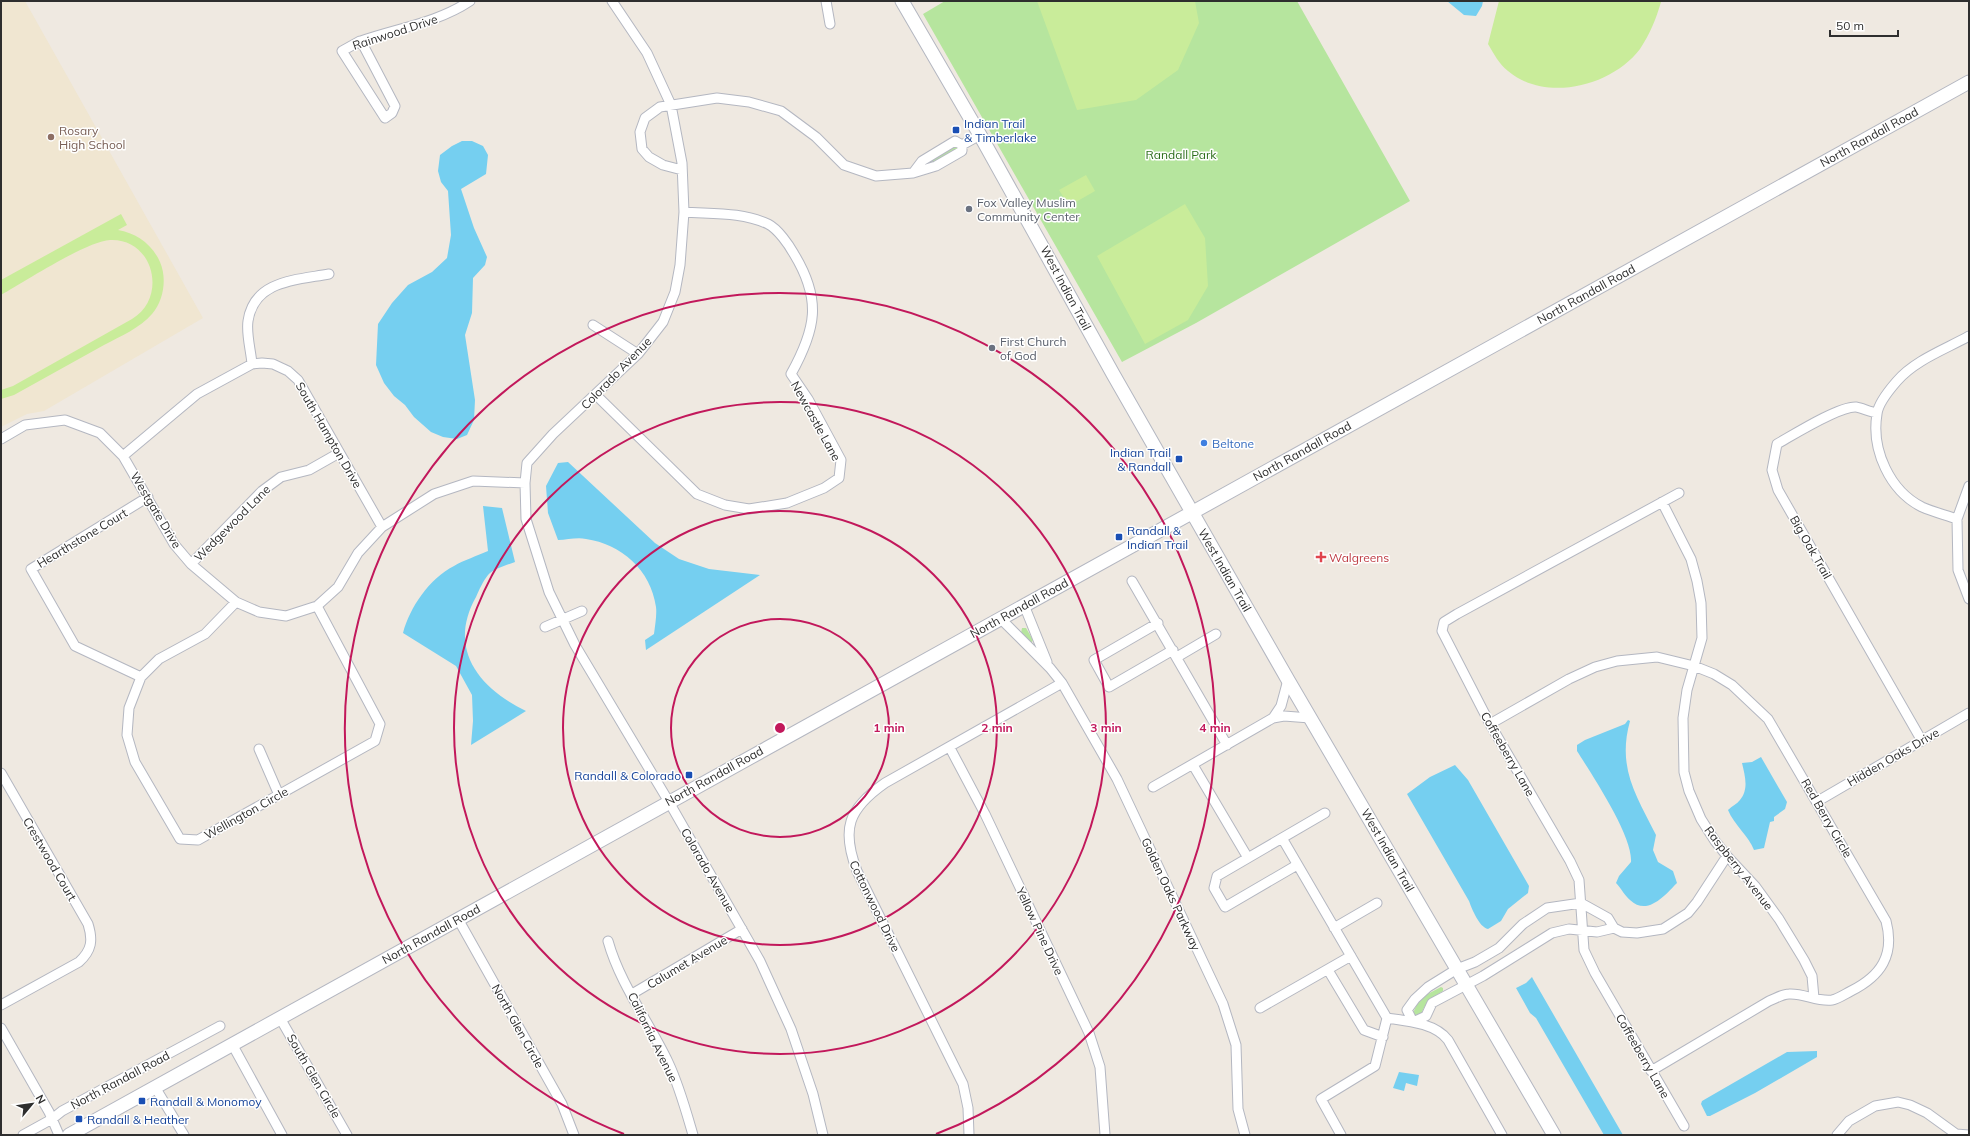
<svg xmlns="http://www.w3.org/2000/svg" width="1970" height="1136" viewBox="0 0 1970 1136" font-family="Mulish,sans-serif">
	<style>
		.education { fill: #f0e6d1 }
		.green { fill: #b6e59e }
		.pitch { fill: #c9ec9a }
		.water { fill: #75cff0 }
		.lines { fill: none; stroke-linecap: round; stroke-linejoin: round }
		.minor-casing { stroke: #b4b7c1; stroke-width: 11 }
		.secondary-casing { stroke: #b4b7c1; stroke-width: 15 }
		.minor { stroke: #fff; stroke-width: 9 }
		.secondary { stroke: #fff; stroke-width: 13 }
		.ring { fill: none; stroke: #c2185b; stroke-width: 2 }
		.transit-dot { fill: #1a4fb4; stroke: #fff; stroke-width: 1.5 }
		.education-dot { fill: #8d6e63; stroke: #fff; stroke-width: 1.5 }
		.worship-dot { fill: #6b7280; stroke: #fff; stroke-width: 1.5 }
		.shop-dot { fill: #3f7fe0; stroke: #fff; stroke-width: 1.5 }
		.health-dot { fill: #e0444e; stroke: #fff; stroke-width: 1.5 }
		.labels { text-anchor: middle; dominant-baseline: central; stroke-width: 3; stroke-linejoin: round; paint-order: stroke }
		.street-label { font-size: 12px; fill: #2e2e2e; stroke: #fff }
		.transit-label { font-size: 12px; fill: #164399; stroke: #fff; text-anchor: start }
		.education-label { font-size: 12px; fill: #785e54; stroke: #fff; text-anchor: start }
		.park-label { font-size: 12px; fill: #2c6e1b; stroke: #fff }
		.worship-label { font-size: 12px; fill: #5b616d; stroke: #fff; text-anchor: start }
		.shop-label { font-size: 12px; fill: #366cbe; stroke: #fff; text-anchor: start }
		.health-label { font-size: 12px; fill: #be3a42; stroke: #fff; text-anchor: start }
		.centre { fill: #c2185b; stroke: #fff; stroke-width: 2 }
		.ring-label { font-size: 12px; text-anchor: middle; font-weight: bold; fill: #c2185b; stroke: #fff; stroke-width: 3; stroke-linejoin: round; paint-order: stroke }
	</style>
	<rect width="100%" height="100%" fill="#efe9e1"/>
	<path class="education" d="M 1,1 L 25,1 L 203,318 L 44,411 L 27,414 L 1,427 Z"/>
	<path class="green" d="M 945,1 L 1297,1 L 1410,201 L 1196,323 L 1122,362 L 923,14 Z
		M 954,146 L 958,148 L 931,165 L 928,164 L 927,162 Z
		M 1022,628 L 1026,628 L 1033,640 L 1032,642 L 1030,642 L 1021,633 Z
		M 1441,987 L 1443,988 L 1443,991 C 1432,998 1425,1002 1421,1015 L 1415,1017 L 1413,1013 L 1418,1002 L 1422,997 Z"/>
	<path class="pitch" d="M 1037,1 L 1195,1 L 1199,23 L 1178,70 L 1136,100 L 1077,110 Z
		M 1499,1 L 1661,1 L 1661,2 C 1656,19 1650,34 1640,49 C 1612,86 1546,103 1508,71 C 1499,64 1494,54 1488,44 Z
		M 1086,175 L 1095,191 L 1069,206 L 1059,190 Z
		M 1185,204 L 1205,238 L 1208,286 L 1188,320 L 1145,344 L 1097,256 Z
		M 121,214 L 127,225 L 118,230 C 136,233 152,244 160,262 C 167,278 164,300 152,314 C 140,328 121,336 104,345 C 74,362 44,378 14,395 L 1,399 L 1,390 L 13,386 L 132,319 C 168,298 154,238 110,240 C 87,241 24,282 1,295 L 1,280 Z"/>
	<path class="water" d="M 1447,1 L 1483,1 L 1482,6 L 1476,16 L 1464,15 Z
		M 462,141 L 472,141 L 483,146 L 488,155 L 486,174 L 461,189 L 474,228 L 487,257 L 485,265 L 473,278 L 472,313 L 465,335 L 475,400 L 474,420 L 467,435 L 457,439 L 443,437 L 431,432 L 414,417 L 405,405 L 394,396 L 384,383 L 376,365 L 378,324 L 392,303 L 408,285 L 432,272 L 447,258 L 451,235 L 448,191 L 441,182 L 438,171 L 440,155 L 452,146 Z
		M 568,462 L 655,543 L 679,559 L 709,569 L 760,575 L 646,650 L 645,640 L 654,634 C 655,626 657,615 656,607 C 651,570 621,544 586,539 C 577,537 567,540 558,540 L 548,513 L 546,486 L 558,463 Z
		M 483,506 L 502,508 L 515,562 C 507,565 493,569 488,575 C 483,581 479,590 476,597 C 447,649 479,688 526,711 L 471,745 L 473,721 L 472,695 L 456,666 L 403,633 C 410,607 429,579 454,566 C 464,560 477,556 488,551 Z
		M 1628,720 L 1630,721 C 1617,768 1636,795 1656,835 L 1653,850 L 1658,862 L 1673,871 L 1677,883 C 1666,894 1648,917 1630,900 C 1625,896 1621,888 1616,883 L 1619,876 L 1631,862 C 1633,836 1592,775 1577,751 L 1577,745 L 1585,740 L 1625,724 Z
		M 1761,757 L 1787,802 L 1785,809 L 1774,817 L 1774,821 L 1770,822 L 1764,848 L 1754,850 C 1749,836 1734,825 1728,810 C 1732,806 1737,804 1740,800 C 1749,789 1745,776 1742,763 L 1752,762 Z
		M 1455,765 L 1468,780 L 1529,886 L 1528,893 L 1508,909 L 1501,921 L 1488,929 C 1479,927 1472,909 1469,901 L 1407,794 L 1430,777 Z
		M 1532,977 L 1533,979 L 1623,1135 L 1604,1135 L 1536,1018 L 1530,1013 L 1516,988 L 1526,983 Z
		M 1817,1051 L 1817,1057 L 1755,1093 L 1710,1116 L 1707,1116 L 1701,1104 L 1702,1101 L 1787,1052 Z
		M 1399,1072 L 1419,1075 L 1417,1086 L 1406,1083 L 1404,1091 L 1393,1088 Z"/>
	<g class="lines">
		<g class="minor-casing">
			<path id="minor" d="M 612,1 L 647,53 L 671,105 L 682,163 L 684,212 L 680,265 L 675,292 L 663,322 L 638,354 L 553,434 L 527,463 L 525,483 L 526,519 L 549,592 L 575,645 L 669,802 L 760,961 L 791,1029 L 813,1094 L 823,1135
				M 826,1 L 830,24
				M 361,41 L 395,106 L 392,113 L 385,118 L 342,51 L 360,41 L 361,41 C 398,28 437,23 470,1
				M 962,145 L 980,135
				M 682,170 L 663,165 L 649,157 L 642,149 L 640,132 L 645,118 L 660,107 L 717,98 L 749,102 L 781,111 L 816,137 L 844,165 L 876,176 L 913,173 L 936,166 L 962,151 L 962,145
				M 913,173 L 922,161 L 955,141 L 962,145
				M 593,325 L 638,354
				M 252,364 C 251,351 246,334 248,321 C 254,280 297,280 329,274
				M 596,395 L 697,494 L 725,505 L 749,509 L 787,503 L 824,488 L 839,478 L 841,460 L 808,399 L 791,374 C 816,329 822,300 794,254 C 789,245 778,229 768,224 C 742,212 713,214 684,212
				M 1877,413 C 1870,412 1862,408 1856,407 C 1839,406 1793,435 1777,444 L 1772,470 L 1778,490 L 1922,741
				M 1,439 L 25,425 L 65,420 L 100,433 L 123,456 L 174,544 L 191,564 L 236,602 L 259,612 L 286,616 L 317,606 L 338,587 L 358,553 L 382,527 L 434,494 L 473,481 L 525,483
				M 123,456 L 197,394 L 252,364 L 262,363 L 273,364 L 288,371 L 298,380 L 382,527
				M 1969,486 L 1957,519 L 1958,570 L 1969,599
				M 1679,493 L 1457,614 L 1444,622 L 1442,631 L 1490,724 L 1570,861 L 1579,880 L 1584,950 L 1595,973 L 1684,1126
				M 1662,502 L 1691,559 L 1697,581 L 1701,603 L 1702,638 L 1687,690 L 1683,718 L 1684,772 L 1689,791 L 1701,819 L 1715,841 L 1727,856 L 1755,886 L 1779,919 L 1804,960 L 1812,976 L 1814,998
				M 1957,519 C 1946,515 1933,512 1922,507 C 1890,491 1871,450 1877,414 C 1878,404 1890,389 1897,381 C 1915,360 1946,349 1969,336
				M 191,564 L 262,491 L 281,477 L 309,470 L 339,453
				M 1132,581 L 1227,745
				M 236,602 L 205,634 L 159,659 L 141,677 L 129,708 L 127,735 L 135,762 L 180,839 L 198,840 L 375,741 L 380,724 L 317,606
				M 1024,605 L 1047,662
				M 1000,618 L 1050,668 L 1062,683 L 1117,779 L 1223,1004 L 1236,1045 L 1238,1109 L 1245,1135
				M 1158,623 L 1094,660 L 1109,687 L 1173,650
				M 545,627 L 582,611
				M 1177,657 L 1216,634
				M 141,677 L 75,646 L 31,569 L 148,497
				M 1273,718 L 1281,706 L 1288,680
				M 1490,724 L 1569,679 L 1595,667 L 1617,661 L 1657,657 L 1694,666 L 1714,674 L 1732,685 L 1768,719 L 1886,921 C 1895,955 1881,976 1851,991 C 1845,994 1838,999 1832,1000 C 1817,1002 1804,993 1789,994 C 1782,994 1775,999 1769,1001 L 1651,1071
				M 950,748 L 985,814 L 1089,1033 L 1100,1067 L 1105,1135
				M 259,749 L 279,795
				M 1193,765 L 1248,858
				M 1,773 L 88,924 C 93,940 92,950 79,962 L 1,1005
				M 1153,787 L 1273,718 L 1284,716 L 1310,718
				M 1818,801 L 1969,713
				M 1282,838 L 1387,1018
				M 1297,865 L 1225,907 L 1214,888 L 1217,876 L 1325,813
				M 458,919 L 562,1104 L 574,1135
				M 1334,928 L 1377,903
				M 608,941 C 620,984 649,1022 668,1062 C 679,1085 686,1111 693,1135
				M 1328,970 L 1364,1030 L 1383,1037
				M 632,994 L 742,929
				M 1260,1008 L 1351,956
				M 280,1018 L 347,1135
				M 1413,1022 L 1426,1016 L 1432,1003 L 1483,976 L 1552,933 L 1569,929 L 1597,932 L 1614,928 L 1622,932 L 1637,933 L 1663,929 L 1688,913 L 1697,902 L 1727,856
				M 1413,1022 L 1407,1010 L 1415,999 L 1428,987 L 1457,969 L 1475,962 L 1499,948 L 1523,924 L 1547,908 L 1581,903 L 1608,918 L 1614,928
				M 1,1028 L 49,1112 L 59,1135
				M 232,1044 L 282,1135
				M 155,1087 L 184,1135
				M 23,1135 L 52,1119 L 62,1111 L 220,1026
				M 969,1135 L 968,1108 L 963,1084 L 857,871 C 841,829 848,809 885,783 L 1062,683
				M 1341,1135 L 1321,1099 L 1375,1066 L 1387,1018 C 1407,1021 1435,1023 1448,1040 L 1502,1135
				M 1837,1135 L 1849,1121 L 1875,1106 L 1898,1102 L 1910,1105 L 1927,1113 L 1956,1134 L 1969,1135"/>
		</g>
		<g class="secondary-casing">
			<path id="secondary" d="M 902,1 L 980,135 L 1113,374 L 1288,680 L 1554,1135
				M 69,1135 L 1969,82"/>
		</g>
		<use href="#minor" class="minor"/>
		<use href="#secondary" class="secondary"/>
	</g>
	<g class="ring">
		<circle cx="780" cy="728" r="109"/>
		<circle cx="780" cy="728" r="217"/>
		<circle cx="780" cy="728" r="326"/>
		<path d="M624 1134A435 435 0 1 1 936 1134"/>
	</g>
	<g class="transit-dot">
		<rect x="952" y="126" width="8" height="8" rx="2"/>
		<rect x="1175" y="455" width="8" height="8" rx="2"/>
		<rect x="1115" y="533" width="8" height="8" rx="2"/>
		<rect x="685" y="771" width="8" height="8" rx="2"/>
		<rect x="138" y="1097" width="8" height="8" rx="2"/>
		<rect x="75" y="1115" width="8" height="8" rx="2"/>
	</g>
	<circle class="education-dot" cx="51" cy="137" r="4"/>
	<g class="worship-dot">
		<circle cx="969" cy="209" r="4"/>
		<circle cx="992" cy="348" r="4"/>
	</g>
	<circle class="shop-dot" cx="1204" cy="443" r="4"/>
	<path class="health-dot" d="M1319 551h4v4h4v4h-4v4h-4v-4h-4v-4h4z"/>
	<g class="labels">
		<g class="street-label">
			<text transform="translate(395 32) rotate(-18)">Rainwood Drive</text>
			<text transform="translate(1869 137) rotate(-29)">North Randall Road</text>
			<text transform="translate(1066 288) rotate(62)">West Indian Trail</text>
			<text transform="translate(1586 294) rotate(-29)">North Randall Road</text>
			<text transform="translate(616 373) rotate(-46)">Colorado Avenue</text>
			<text transform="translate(816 421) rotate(61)">Newcastle Lane</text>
			<text transform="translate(329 435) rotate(60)">South Hampton Drive</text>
			<text transform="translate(1302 451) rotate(-29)">North Randall Road</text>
			<text transform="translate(156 510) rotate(59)">Westgate Drive</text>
			<text transform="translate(232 523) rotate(-45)">Wedgewood Lane</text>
			<text transform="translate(82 538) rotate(-31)">Hearthstone Court</text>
			<text transform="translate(1811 547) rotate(60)">Big Oak Trail</text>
			<text transform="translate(1225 570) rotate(60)">West Indian Trail</text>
			<text transform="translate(1019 608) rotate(-29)">North Randall Road</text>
			<text transform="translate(1508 754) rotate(60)">Coffeeberry Lane</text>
			<text transform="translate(1893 757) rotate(-30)">Hidden Oaks Drive</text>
			<text transform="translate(714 776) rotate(-29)">North Randall Road</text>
			<text transform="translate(246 813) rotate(-29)">Wellington Circle</text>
			<text transform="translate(1827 818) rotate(60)">Red Berry Circle</text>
			<text transform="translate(1388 850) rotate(60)">West Indian Trail</text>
			<text transform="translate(50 859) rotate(60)">Crestwood Court</text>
			<text transform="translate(1739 868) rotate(52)">Raspberry Avenue</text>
			<text transform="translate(708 870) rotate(60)">Colorado Avenue</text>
			<text transform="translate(1171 894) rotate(65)">Golden Oaks Parkway</text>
			<text transform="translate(875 906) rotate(64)">Cottonwood Drive</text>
			<text transform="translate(1040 931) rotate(65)">Yellow Pine Drive</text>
			<text transform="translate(431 934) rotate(-29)">North Randall Road</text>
			<text transform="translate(687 962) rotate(-31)">Calumet Avenue</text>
			<text transform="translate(518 1026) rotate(61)">North Glen Circle</text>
			<text transform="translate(653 1037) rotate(64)">California Avenue</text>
			<text transform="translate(1643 1056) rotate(60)">Coffeeberry Lane</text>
			<text transform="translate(314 1076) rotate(60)">South Glen Circle</text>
			<text transform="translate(120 1080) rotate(-28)">North Randall Road</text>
		</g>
		<g class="transit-label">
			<text x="964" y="123">Indian Trail<tspan x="964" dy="14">&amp; Timberlake</tspan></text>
			<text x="1171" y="452" text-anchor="end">Indian Trail<tspan x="1171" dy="14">&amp; Randall</tspan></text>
			<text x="1127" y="530">Randall &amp;<tspan x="1127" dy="14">Indian Trail</tspan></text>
			<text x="681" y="775" text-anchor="end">Randall &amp; Colorado</text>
			<text x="150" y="1101">Randall &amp; Monomoy</text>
			<text x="87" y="1119">Randall &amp; Heather</text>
		</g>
		<g class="education-label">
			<text x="59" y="130">Rosary<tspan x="59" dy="14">High School</tspan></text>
		</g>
		<g class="park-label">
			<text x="1181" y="154">Randall Park</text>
		</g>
		<g class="worship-label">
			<text x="977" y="202">Fox Valley Muslim<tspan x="977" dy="14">Community Center</tspan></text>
			<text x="1000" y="341">First Church<tspan x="1000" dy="14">of God</tspan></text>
		</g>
		<g class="shop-label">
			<text x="1212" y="443">Beltone</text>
		</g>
		<g class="health-label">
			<text x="1329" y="557">Walgreens</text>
		</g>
	</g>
	<circle cx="780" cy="728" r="6" class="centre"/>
	<g class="ring-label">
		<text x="889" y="732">1 min</text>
		<text x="997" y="732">2 min</text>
		<text x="1106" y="732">3 min</text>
		<text x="1215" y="732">4 min</text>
	</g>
	<rect width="1970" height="1136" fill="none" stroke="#2e2e2e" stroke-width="4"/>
	<g transform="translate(32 1104) rotate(61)" stroke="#ffffff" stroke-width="3" paint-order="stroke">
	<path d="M0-3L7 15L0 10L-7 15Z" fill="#2e2e2e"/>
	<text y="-6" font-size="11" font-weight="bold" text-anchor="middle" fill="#2e2e2e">N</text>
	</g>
	<path d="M1830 30v6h68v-6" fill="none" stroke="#2e2e2e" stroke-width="2"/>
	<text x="1836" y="30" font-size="12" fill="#2e2e2e" stroke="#ffffff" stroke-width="3" paint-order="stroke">50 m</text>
</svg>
